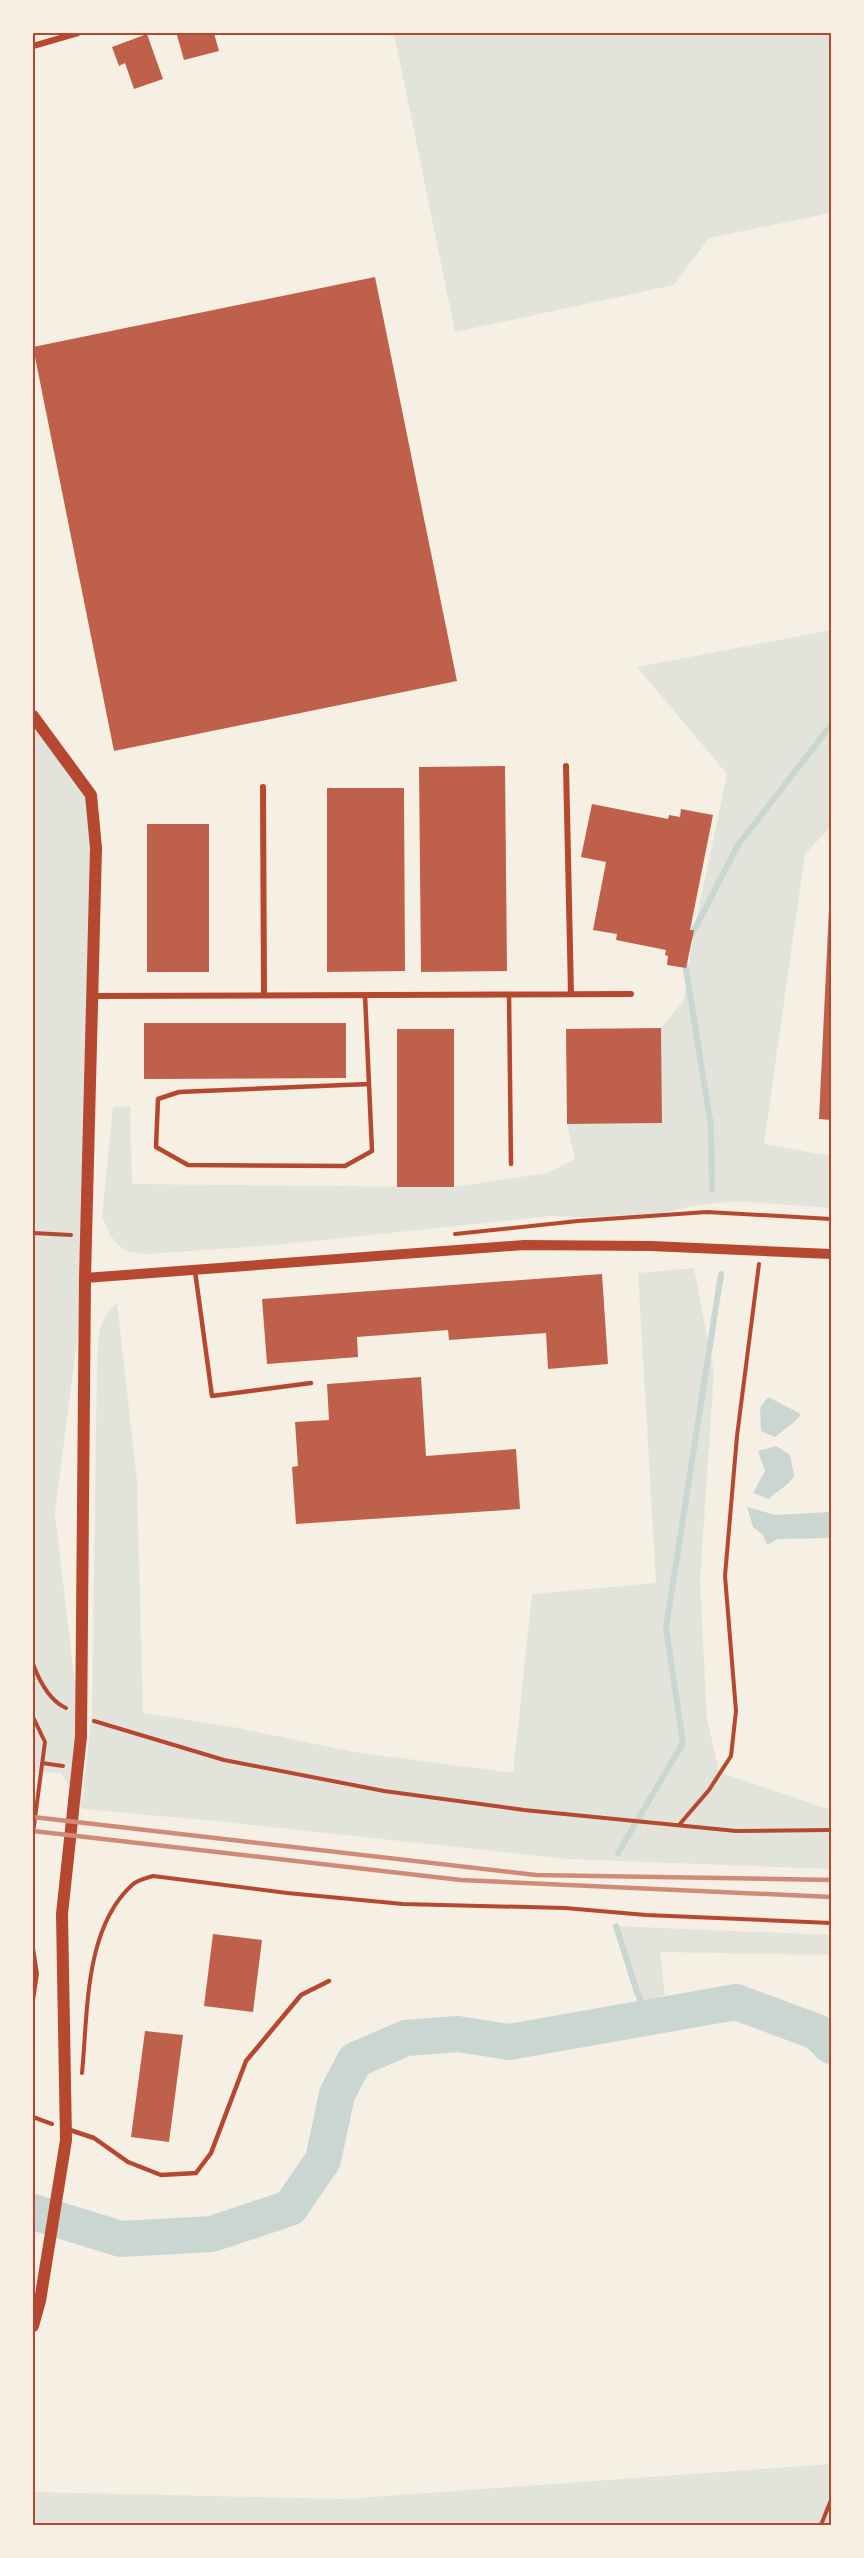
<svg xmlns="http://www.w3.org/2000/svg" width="864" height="2558" viewBox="0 0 864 2558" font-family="Cabin,sans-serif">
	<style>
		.green { fill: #e2e4dc }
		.water { fill: #c9d6d2 }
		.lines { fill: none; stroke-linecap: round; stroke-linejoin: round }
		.stream { stroke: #c9d6d2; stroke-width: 6 }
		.river { stroke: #c9d6d2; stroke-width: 36 }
		.building { fill: #bf614a }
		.path { stroke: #b5482f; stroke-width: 4 }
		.service { stroke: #b5482f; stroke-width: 4.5 }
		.minor { stroke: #b5482f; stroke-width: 6 }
		.tertiary { stroke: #b5482f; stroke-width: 10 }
		.secondary { stroke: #b5482f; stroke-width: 12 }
		.rail { stroke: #cf8b77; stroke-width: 4.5 }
		.neatline { fill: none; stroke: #b5482f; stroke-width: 2 }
	</style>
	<rect width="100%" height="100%" fill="#f6efe4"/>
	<path class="green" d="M 394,33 L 831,33 L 831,213 L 709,238 L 674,285 L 455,332 Z
		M 831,630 L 831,827 L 805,854 L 764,1144 L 831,1156 L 831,1208 L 735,1201 L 692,1206 L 639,1219 L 552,1216 L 265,1246 L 147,1254 L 128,1252 L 118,1245 L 110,1235 L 102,1216 L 113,1107 L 130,1106 L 132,1184 L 454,1187 L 547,1173 L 575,1159 L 567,1124 L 662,1123 L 661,1028 L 684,1000 L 693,936 L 727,774 L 637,667 Z
		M 33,716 L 91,795 L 85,1278 L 55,1513 L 81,1736 L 82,1802 L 92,1713 L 97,1364 C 99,1337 96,1322 117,1302 L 137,1482 L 143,1713 L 233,1727 L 354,1752 L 513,1773 L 532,1594 L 656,1583 L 638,1273 L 694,1268 L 714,1372 L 700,1581 L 707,1718 L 719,1772 L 831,1810 L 831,1869 L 567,1859 L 215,1821 L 82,1809 L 61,1773 L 33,1772 Z
		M 616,1926 L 831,1935 L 831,1955 L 660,1952 L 665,1995 L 643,2004 Z
		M 831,2464 L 831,2525 L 33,2525 L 33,2492 L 345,2499 Z"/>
	<path class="water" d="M 768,1397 L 801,1414 C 795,1424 784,1429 775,1437 L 761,1431 L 760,1408 Z
		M 776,1446 L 790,1455 L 794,1476 C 788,1486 777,1491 769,1499 L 753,1493 L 765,1471 L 758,1451 Z
		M 747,1507 L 776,1515 L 831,1512 L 831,1538 L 778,1539 L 767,1545 L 763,1535 L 753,1527 Z"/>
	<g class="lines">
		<path class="stream" d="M 691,936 L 738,845 L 831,725
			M 685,963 L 711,1126 L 712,1189
			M 618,1853 L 683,1743 L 666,1628 L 721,1274
			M 616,1926 L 637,1992 L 648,2017"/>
		<path class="river" d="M 33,2212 L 121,2239 L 212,2234 L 290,2208 L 323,2160 L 337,2094 L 355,2060 L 406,2038 L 458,2034 L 509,2042 L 736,2002 L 817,2032 L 831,2046"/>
	</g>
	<path class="building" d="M 183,33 L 214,33 L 219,51 L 184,60 L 177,35 Z
		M 147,34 L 163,79 L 134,89 L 125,63 L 119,66 L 112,47 Z
		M 375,277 L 457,681 L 114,751 L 33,347 Z
		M 505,766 L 507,971 L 421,972 L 419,767 Z
		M 327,788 L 404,788 L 405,971 L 327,972 Z
		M 592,804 L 668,819 L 669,815 L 680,817 L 681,809 L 713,815 L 690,930 L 694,930 L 686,968 L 667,965 L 668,956 L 665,955 L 666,950 L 616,940 L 617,934 L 593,930 L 606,862 L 581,857 Z
		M 147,824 L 209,824 L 209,972 L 147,972 Z
		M 829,909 L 831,909 L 831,1120 L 819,1119 Z
		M 144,1023 L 346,1023 L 346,1078 L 144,1079 Z
		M 661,1028 L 662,1123 L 567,1124 L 566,1029 Z
		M 397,1029 L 454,1029 L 454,1187 L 397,1187 Z
		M 602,1274 L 608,1364 L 548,1369 L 546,1333 L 449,1340 L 448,1330 L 357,1337 L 358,1357 L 267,1364 L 262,1299 Z
		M 421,1377 L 426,1456 L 516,1449 L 520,1509 L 296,1524 L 292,1467 L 298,1466 L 295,1422 L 329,1420 L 327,1384 Z
		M 213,1934 L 262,1940 L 253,2012 L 204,2006 Z
		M 145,2031 L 183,2035 L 169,2142 L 131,2137 Z"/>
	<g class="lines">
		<path class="path" d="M 33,1233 L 71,1235
			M 455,1234 L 578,1221 L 707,1212 L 831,1219
			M 33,1664 C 39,1680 50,1701 66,1708
			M 33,1717 L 45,1742 L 33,1833
			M 94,1721 L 224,1760 L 384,1791 L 524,1810 L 736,1831 L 831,1830
			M 42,1763 L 63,1766
			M 679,1825 L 709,1790 L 731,1756 L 736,1711 L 725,1576 L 737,1436 L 759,1264
			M 33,1948 L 37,1974 L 33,2000
			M 82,2073 C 88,2013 84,1929 132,1885 C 137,1880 147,1878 153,1876 L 287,1893 L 403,1904 L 565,1908 L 646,1915 L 831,1923
			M 33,2117 L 52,2124
			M 821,2525 L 831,2500"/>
		<path class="service" d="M 509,994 L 511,1164
			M 365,995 L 372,1151 L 345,1166 L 188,1165 L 156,1147 L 158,1099 L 179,1092 L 369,1084
			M 195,1271 L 212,1396 L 311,1383
			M 67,2129 L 94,2138 L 128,2162 L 161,2175 L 196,2173 L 211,2153 L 246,2061 L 301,1995 L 329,1981"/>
		<path class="minor" d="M 33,46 L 78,33
			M 566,766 L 571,994
			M 263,787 L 264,995
			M 94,996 L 631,994"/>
		<path class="tertiary" d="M 85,1278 L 524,1245 L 651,1246 L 831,1254"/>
		<path class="secondary" d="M 33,716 L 91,795 L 96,848 L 85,1278 L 81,1736 L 62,1914 L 66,2140 L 40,2301 L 33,2326"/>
		<path class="rail" d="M 33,1817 L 536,1875 L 831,1880
			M 33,1831 L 461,1880 L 831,1897"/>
	</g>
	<rect width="864" height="2558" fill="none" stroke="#f6efe4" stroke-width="69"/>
	<rect x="34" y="34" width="796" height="2490" class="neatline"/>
</svg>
